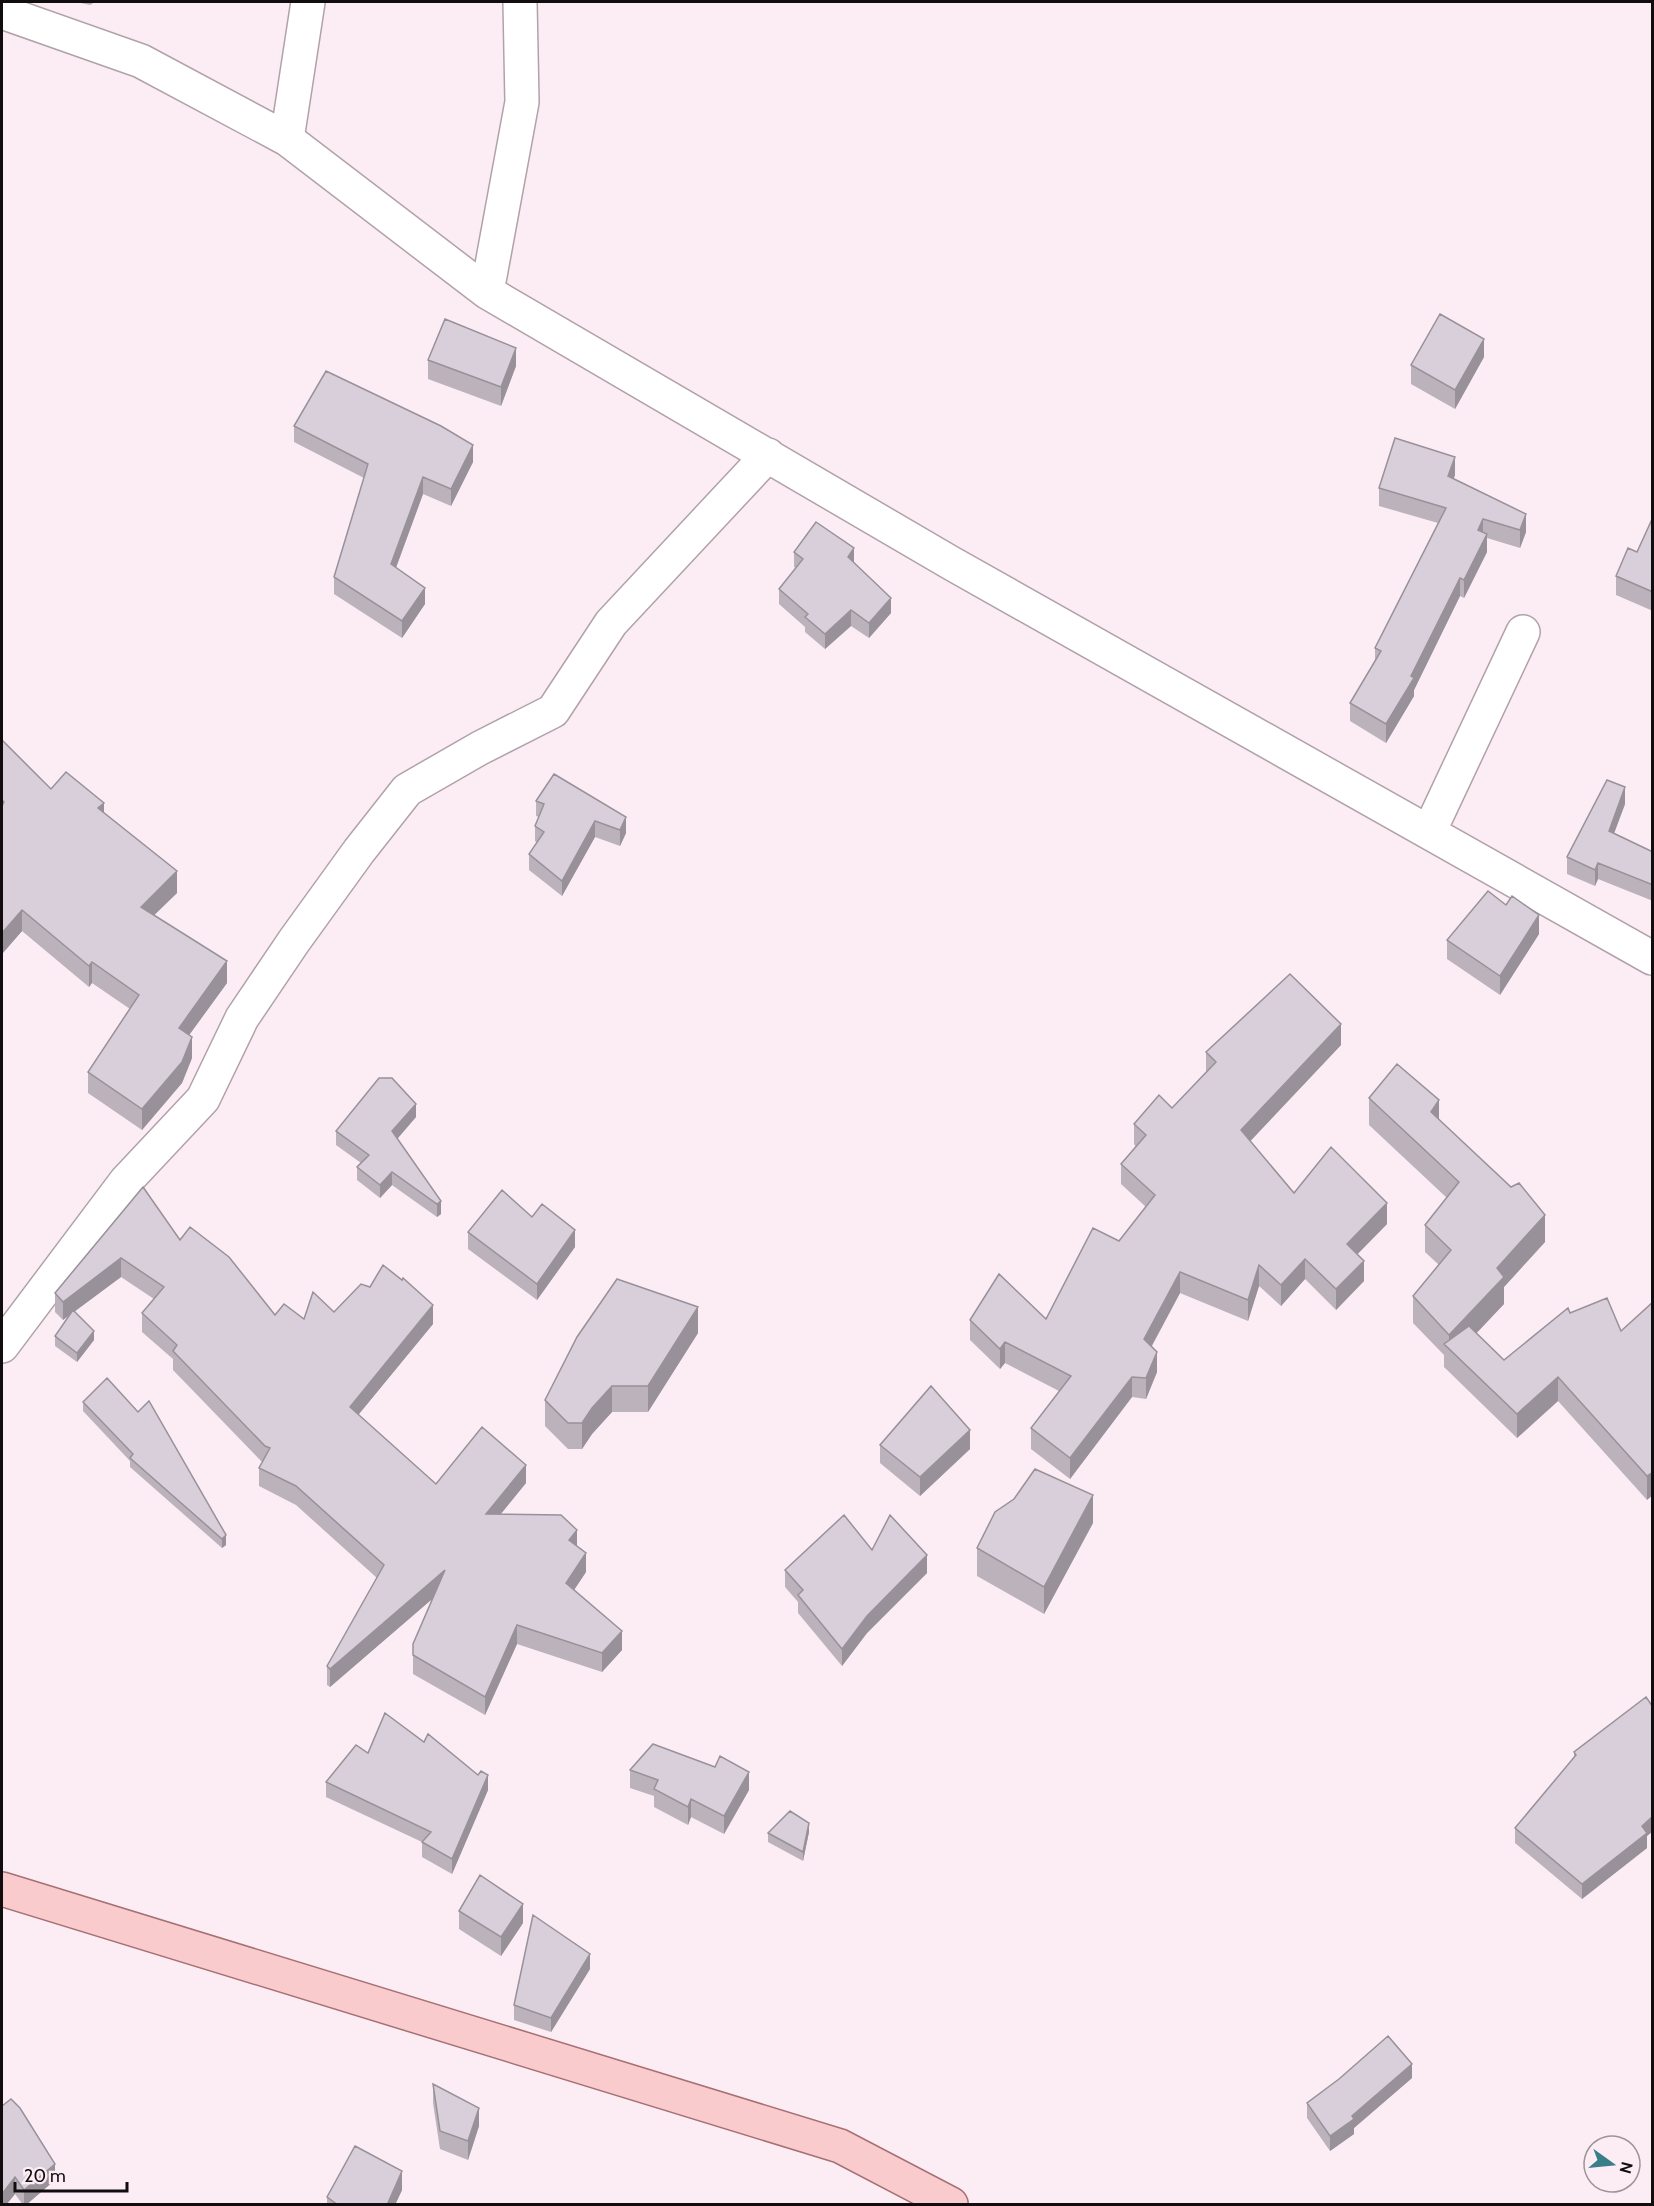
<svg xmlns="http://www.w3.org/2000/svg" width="1654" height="2206" viewBox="0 0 1654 2206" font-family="Cabin,sans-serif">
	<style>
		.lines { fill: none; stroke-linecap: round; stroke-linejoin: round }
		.minor-casing { stroke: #b1a2a9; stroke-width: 36 }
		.major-casing { stroke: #a67175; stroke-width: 36 }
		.minor { stroke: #fff; stroke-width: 33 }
		.major { stroke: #facbcd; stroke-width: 33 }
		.wall { fill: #bbb2bc }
		.shaded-wall { fill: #989199 }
		.building { fill: #d9cfdb; stroke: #989199; stroke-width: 1.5 }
	</style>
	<rect width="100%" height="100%" fill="#fcedf4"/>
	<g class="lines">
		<g class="minor-casing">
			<path id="minor" d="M 2,12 L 141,61 L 287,139 L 487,292 L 951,563 L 1652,958
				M 287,139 L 308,2
				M 487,292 L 522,102 L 520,2
				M 1429,832 L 1523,632
				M 2,1346 L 126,1181 L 203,1099 L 242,1018 L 294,941 L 359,851 L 407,790 L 480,748 L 553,711 L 611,623 L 768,455"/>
		</g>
		<g class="major-casing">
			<path id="major" d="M 2,1889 L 840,2146 L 951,2204"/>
		</g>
		<use href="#minor" class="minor"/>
		<use href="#major" class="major"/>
	</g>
	<path class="wall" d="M 76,2 L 95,2 L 90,5 Z
		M 1484,357 L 1455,409 L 1411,384 L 1411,365 Z
		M 428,360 L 516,366 L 501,406 L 428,379 Z
		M 294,426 L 473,462 L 451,506 L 423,494 L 396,568 L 425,604 L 402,638 L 334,594 L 334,577 L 364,478 L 294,442 Z
		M 1455,475 L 1453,479 L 1526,532 L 1520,548 L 1487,538 L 1487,552 L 1464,598 L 1460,596 L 1414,690 L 1414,696 L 1386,743 L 1350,721 L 1350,703 L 1375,662 L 1375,648 L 1438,523 L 1379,506 L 1379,488 Z
		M 1653,517 L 1653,611 L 1616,595 L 1616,576 L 1637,552 Z
		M 794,552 L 854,563 L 891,613 L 869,638 L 851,626 L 825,649 L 805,632 L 805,627 L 779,604 L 779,589 L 796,568 L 794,567 Z
		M 2,740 L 51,789 L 104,813 L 177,893 L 154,915 L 227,983 L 189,1035 L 192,1058 L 182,1083 L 142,1130 L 88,1093 L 88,1072 L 130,1009 L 92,983 L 89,987 L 22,931 L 2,954 Z
		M 554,774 L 626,833 L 620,846 L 595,837 L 562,896 L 529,870 L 529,854 L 537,843 L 535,841 L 535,826 L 539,817 L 536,816 L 536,801 Z
		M 1625,804 L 1614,833 L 1653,852 L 1653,901 L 1598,879 L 1595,886 L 1567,874 L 1567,857 Z
		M 1539,934 L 1500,995 L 1447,959 L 1447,940 Z
		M 1341,1045 L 1250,1141 L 1294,1193 L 1387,1224 L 1357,1254 L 1364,1281 L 1336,1310 L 1305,1279 L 1281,1306 L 1259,1286 L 1248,1321 L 1180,1293 L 1152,1346 L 1157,1372 L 1146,1399 L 1132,1397 L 1070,1479 L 1031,1449 L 1031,1428 L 1059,1391 L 1005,1363 L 1000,1369 L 970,1340 L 970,1320 L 1046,1319 L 1119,1241 L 1146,1207 L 1121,1184 L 1121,1164 L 1136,1147 L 1134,1144 L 1134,1124 L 1172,1108 L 1206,1072 L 1206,1052 Z
		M 1369,1098 L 1439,1119 L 1545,1242 L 1504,1287 L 1504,1304 L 1476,1333 L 1504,1360 L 1570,1313 L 1621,1331 L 1653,1302 L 1647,1500 L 1558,1401 L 1517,1438 L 1444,1367 L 1444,1355 L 1413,1323 L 1413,1296 L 1439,1265 L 1425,1252 L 1425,1225 L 1447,1198 L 1369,1125 Z
		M 416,1117 L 397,1139 L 441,1201 L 441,1214 L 437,1217 L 392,1185 L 380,1198 L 357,1180 L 357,1167 L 361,1163 L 336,1145 L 336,1131 Z
		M 143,1187 L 180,1240 L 275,1315 L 304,1319 L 334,1312 L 433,1324 L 358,1415 L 436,1484 L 526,1483 L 501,1514 L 577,1546 L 586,1572 L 574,1590 L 622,1650 L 602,1672 L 517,1644 L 485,1715 L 413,1674 L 413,1644 L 432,1599 L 330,1687 L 327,1685 L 327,1666 L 377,1578 L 296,1505 L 259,1486 L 259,1468 L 262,1462 L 173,1370 L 173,1359 L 142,1332 L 142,1313 L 154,1299 L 121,1277 L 74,1312 L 94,1340 L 77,1362 L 55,1346 L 55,1336 L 69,1315 L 63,1320 L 55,1312 L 55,1293 Z
		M 532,1217 L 575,1247 L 537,1300 L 468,1249 L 468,1232 Z
		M 698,1333 L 648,1412 L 612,1412 L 592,1434 L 582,1449 L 568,1449 L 545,1426 L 545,1400 Z
		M 83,1402 L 138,1412 L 226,1545 L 222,1548 L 130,1467 L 130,1461 L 83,1411 Z
		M 880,1445 L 970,1449 L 920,1496 L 880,1463 Z
		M 1093,1523 L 1044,1614 L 977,1576 L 977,1548 Z
		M 872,1550 L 927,1573 L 867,1633 L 842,1666 L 798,1613 L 798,1602 L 785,1587 L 785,1570 Z
		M 1653,1707 L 1653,1831 L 1647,1836 L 1647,1848 L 1582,1899 L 1515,1843 L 1515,1828 L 1574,1758 L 1574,1752 Z
		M 368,1753 L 488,1790 L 452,1874 L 422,1857 L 422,1842 L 326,1797 L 326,1782 Z
		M 630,1770 L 749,1790 L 724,1834 L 691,1817 L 688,1825 L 654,1807 L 654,1796 L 630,1788 Z
		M 809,1832 L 803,1861 L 768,1842 L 768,1833 Z
		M 459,1911 L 523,1923 L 501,1956 L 459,1929 Z
		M 590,1969 L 551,2032 L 514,2020 L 514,2005 Z
		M 1412,2078 L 1354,2128 L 1354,2134 L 1330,2151 L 1307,2118 L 1307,2103 Z
		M 433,2084 L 479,2126 L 468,2160 L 440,2149 L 433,2103 Z
		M 2,2106 L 55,2180 L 26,2205 L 23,2205 L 15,2194 L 6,2205 L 2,2205 Z
		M 402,2190 L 395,2205 L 327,2205 L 327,2197 Z"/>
	<path class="shaded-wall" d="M 1484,339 L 1484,357 L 1455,409 L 1455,390 Z
		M 516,348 L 516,366 L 501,406 L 501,387 Z
		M 473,445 L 473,462 L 451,506 L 451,489 Z
		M 1455,457 L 1455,475 L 1448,495 L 1448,476 Z
		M 423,477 L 423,494 L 391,581 L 391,564 Z
		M 1526,514 L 1526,532 L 1520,548 L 1520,530 Z
		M 1483,519 L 1483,537 L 1478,530 Z
		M 1487,534 L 1487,552 L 1464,598 L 1464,580 Z
		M 854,548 L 854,563 L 848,557 Z
		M 1460,578 L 1460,596 L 1414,690 L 1414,696 L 1386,743 L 1386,724 L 1411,676 Z
		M 425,588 L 425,604 L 402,638 L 402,621 Z
		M 891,598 L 891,613 L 869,638 L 869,623 Z
		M 851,610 L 851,626 L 825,649 L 825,634 Z
		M 1625,787 L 1625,804 L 1609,847 L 1609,831 Z
		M 104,803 L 104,824 L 98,808 Z
		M 626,817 L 626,833 L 620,846 L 620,830 Z
		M 595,821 L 595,837 L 562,896 L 562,881 Z
		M 1598,863 L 1598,879 L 1595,886 L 1595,870 Z
		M 177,871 L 177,893 L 141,928 L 141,907 Z
		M 22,910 L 22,931 L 2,954 L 2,933 Z
		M 1539,915 L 1539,934 L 1500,995 L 1500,976 Z
		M 227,961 L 227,983 L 179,1049 L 179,1028 Z
		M 92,962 L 92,983 L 89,987 L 89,966 Z
		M 1341,1024 L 1341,1045 L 1241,1151 L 1241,1130 Z
		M 192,1037 L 192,1058 L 182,1083 L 142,1130 L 142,1109 Z
		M 1439,1100 L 1439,1127 L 1431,1112 Z
		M 416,1104 L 416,1117 L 392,1145 L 392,1131 Z
		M 392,1172 L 392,1185 L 380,1198 L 380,1185 Z
		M 441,1201 L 441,1214 L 437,1217 L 437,1204 Z
		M 1387,1203 L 1387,1224 L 1347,1265 L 1347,1244 Z
		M 1545,1215 L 1545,1242 L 1504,1287 L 1504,1304 L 1456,1355 L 1449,1349 L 1449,1335 L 1497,1268 Z
		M 575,1230 L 575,1247 L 537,1300 L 537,1284 Z
		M 121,1258 L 121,1277 L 63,1320 L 63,1302 Z
		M 1305,1259 L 1305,1279 L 1281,1306 L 1281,1285 Z
		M 1364,1261 L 1364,1281 L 1336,1310 L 1336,1289 Z
		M 1259,1265 L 1259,1286 L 1248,1321 L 1248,1300 Z
		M 1180,1272 L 1180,1293 L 1144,1360 L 1144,1339 Z
		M 433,1305 L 433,1324 L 350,1425 L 350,1407 Z
		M 698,1307 L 698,1333 L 648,1412 L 648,1386 Z
		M 94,1331 L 94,1340 L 77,1362 L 77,1353 Z
		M 1005,1342 L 1005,1363 L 1000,1369 L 1000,1349 Z
		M 1157,1352 L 1157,1372 L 1146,1399 L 1146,1378 Z
		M 1132,1377 L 1132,1397 L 1070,1479 L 1070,1458 Z
		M 1558,1377 L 1558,1401 L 1517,1438 L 1517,1414 Z
		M 612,1386 L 612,1412 L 592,1434 L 582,1449 L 582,1423 L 592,1408 Z
		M 970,1430 L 970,1449 L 920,1496 L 920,1477 Z
		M 526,1465 L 526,1483 L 486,1532 L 486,1514 Z
		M 1653,1472 L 1653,1495 L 1647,1500 L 1647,1476 Z
		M 1093,1495 L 1093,1523 L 1044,1614 L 1044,1587 Z
		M 577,1530 L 577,1549 L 569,1540 Z
		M 226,1535 L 226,1545 L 222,1548 L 222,1539 Z
		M 586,1553 L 586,1572 L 566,1602 L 566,1583 Z
		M 927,1555 L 927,1573 L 867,1633 L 842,1666 L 842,1649 L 867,1616 Z
		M 445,1570 L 445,1588 L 330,1687 L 330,1669 Z
		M 517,1625 L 517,1644 L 485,1715 L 485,1697 Z
		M 622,1631 L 622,1650 L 602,1672 L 602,1653 Z
		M 749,1772 L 749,1790 L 724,1834 L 724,1816 Z
		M 488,1775 L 488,1790 L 452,1874 L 452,1859 Z
		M 691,1799 L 691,1817 L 688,1825 L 688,1807 Z
		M 1653,1816 L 1653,1831 L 1647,1836 L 1647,1848 L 1582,1899 L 1582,1884 Z
		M 809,1823 L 809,1832 L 803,1861 L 803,1852 Z
		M 523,1904 L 523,1923 L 501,1956 L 501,1937 Z
		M 590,1954 L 590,1969 L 551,2032 L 551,2018 Z
		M 1412,2064 L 1412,2078 L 1354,2128 L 1354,2134 L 1330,2151 L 1330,2136 L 1352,2116 Z
		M 479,2108 L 479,2126 L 468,2160 L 468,2141 Z
		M 55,2164 L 55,2180 L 26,2205 L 24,2205 L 24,2190 Z
		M 402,2171 L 402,2190 L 395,2205 L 387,2205 Z
		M 15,2177 L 15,2194 L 6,2205 L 2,2205 L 2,2194 Z"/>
	<path class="building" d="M 1440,314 L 1484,339 L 1455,390 L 1411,365 Z
		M 445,319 L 516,348 L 501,387 L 428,360 Z
		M 326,371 L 441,426 L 473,445 L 451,489 L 423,477 L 391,564 L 425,588 L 402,621 L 334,577 L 368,464 L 294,426 Z
		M 1395,438 L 1455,457 L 1448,476 L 1526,514 L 1520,530 L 1483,519 L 1478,530 L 1487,534 L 1464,580 L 1460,578 L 1411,676 L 1414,678 L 1386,724 L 1350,703 L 1381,651 L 1375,648 L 1446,508 L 1379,488 Z
		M 1653,517 L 1653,592 L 1616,576 L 1628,548 L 1637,552 Z
		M 816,522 L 854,548 L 848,557 L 891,598 L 869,623 L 851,610 L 825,634 L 805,617 L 808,614 L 779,589 L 803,559 L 794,552 Z
		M 2,740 L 51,789 L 66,772 L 104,803 L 98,808 L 177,871 L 141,907 L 227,961 L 179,1028 L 192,1037 L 182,1062 L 142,1109 L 88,1072 L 139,995 L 92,962 L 89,966 L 22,910 L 2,933 L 2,806 L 4,802 L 2,800 Z
		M 554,774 L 626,817 L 620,830 L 595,821 L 562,881 L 529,854 L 544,832 L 535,826 L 544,804 L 536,801 Z
		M 1607,780 L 1625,787 L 1609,831 L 1653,852 L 1653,885 L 1598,863 L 1595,870 L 1567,857 Z
		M 1488,891 L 1506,905 L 1512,896 L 1539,915 L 1500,976 L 1447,940 Z
		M 1290,974 L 1341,1024 L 1241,1130 L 1294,1193 L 1331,1147 L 1387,1203 L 1347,1244 L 1364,1261 L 1336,1289 L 1305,1259 L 1281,1285 L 1259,1265 L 1248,1300 L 1180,1272 L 1144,1339 L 1157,1352 L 1146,1378 L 1132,1377 L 1070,1458 L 1031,1428 L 1071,1376 L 1005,1342 L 1000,1349 L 970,1320 L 999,1274 L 1046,1319 L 1093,1228 L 1119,1241 L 1155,1195 L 1121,1164 L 1146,1135 L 1134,1124 L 1159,1095 L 1172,1108 L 1216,1062 L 1206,1052 Z
		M 1397,1064 L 1439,1100 L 1431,1112 L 1511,1187 L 1519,1183 L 1545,1215 L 1497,1268 L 1504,1277 L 1449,1335 L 1413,1296 L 1451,1250 L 1425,1225 L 1459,1182 L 1369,1098 Z
		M 379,1078 L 392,1078 L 416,1104 L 392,1131 L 441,1201 L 437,1204 L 392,1172 L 380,1185 L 357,1167 L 369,1155 L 336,1131 Z
		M 143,1187 L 180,1240 L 190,1227 L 229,1257 L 275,1315 L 284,1304 L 304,1319 L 313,1292 L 334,1312 L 361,1284 L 370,1287 L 383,1265 L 402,1280 L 403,1278 L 433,1305 L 350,1407 L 436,1484 L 482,1427 L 526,1465 L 486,1514 L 561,1515 L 577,1530 L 569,1540 L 586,1553 L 566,1583 L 622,1631 L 602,1653 L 517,1625 L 485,1697 L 413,1655 L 413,1644 L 445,1570 L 330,1669 L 327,1666 L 384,1565 L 296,1486 L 259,1468 L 270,1448 L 265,1446 L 173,1351 L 177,1345 L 142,1313 L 164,1287 L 121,1258 L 63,1302 L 55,1293 Z
		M 502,1190 L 532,1217 L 542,1204 L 575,1230 L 537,1284 L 468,1232 Z
		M 617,1279 L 698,1307 L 648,1386 L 612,1386 L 592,1408 L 582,1423 L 568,1423 L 545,1400 L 577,1337 Z
		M 1607,1298 L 1621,1331 L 1653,1302 L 1653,1472 L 1647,1476 L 1558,1377 L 1517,1414 L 1444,1344 L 1469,1326 L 1504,1360 L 1568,1308 L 1570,1313 Z
		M 73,1310 L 94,1331 L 77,1353 L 55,1336 Z
		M 107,1378 L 138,1412 L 149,1401 L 226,1535 L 222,1539 L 130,1458 L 133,1454 L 83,1402 Z
		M 931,1386 L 970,1430 L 920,1477 L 880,1445 Z
		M 1035,1469 L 1093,1495 L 1044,1587 L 977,1548 L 995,1512 L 1014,1499 Z
		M 844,1515 L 872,1550 L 890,1515 L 927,1555 L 867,1616 L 842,1649 L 798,1595 L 803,1590 L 785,1570 Z
		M 1646,1697 L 1653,1707 L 1653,1816 L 1642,1826 L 1647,1833 L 1582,1884 L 1515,1828 L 1576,1755 L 1574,1752 Z
		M 385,1713 L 424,1742 L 428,1734 L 478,1775 L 481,1771 L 488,1775 L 452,1859 L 422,1842 L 431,1832 L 326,1782 L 356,1745 L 368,1753 Z
		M 653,1744 L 715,1767 L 720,1756 L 749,1772 L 724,1816 L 691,1799 L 688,1807 L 654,1789 L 658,1780 L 630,1770 Z
		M 790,1811 L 809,1823 L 803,1852 L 768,1833 Z
		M 480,1875 L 523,1904 L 501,1937 L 459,1911 Z
		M 533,1915 L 590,1954 L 551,2018 L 514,2005 Z
		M 1388,2036 L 1412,2064 L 1352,2116 L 1354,2119 L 1330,2136 L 1307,2103 L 1339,2079 Z
		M 433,2084 L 479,2108 L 468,2141 L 440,2131 Z
		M 11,2099 L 20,2108 L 55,2164 L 24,2190 L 15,2177 L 2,2194 L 2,2106 Z
		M 355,2146 L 402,2171 L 387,2205 L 338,2205 L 327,2197 Z"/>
	<rect width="1654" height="2206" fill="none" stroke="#110c0e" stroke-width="6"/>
	<g transform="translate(1612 2164) rotate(105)"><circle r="28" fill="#fcedf4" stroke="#9e9398" stroke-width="1.5"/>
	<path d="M0-4.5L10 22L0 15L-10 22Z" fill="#387f89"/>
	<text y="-9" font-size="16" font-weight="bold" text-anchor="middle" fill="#110c0e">N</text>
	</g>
	<path d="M15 2182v9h112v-9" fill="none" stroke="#110c0e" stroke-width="3"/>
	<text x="24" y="2182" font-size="18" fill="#110c0e" stroke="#fcedf4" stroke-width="4.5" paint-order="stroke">20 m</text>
</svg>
